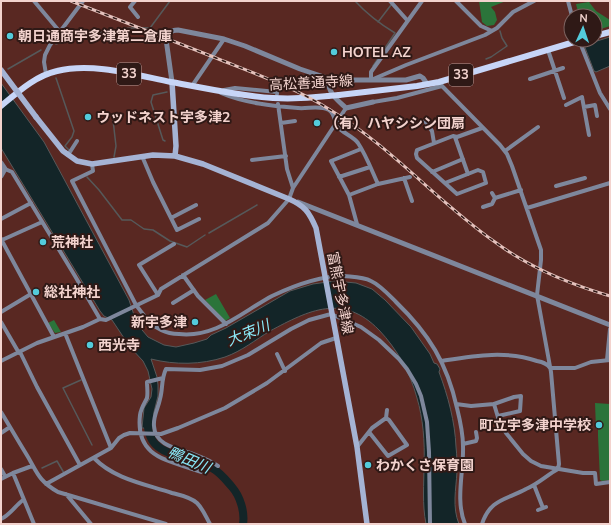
<svg xmlns="http://www.w3.org/2000/svg" width="611" height="525" viewBox="0 0 611 525" font-family="'Nunito Sans','Noto Sans JP',sans-serif">
	<style>
		.green { fill: #2b743a }
		.water { fill: #132528; stroke: #56595a }
		.lines { fill: none; stroke-linecap: round; stroke-linejoin: round }
		.stream { stroke: #56595a; stroke-width: 1.5 }
		.river { stroke: #132528; stroke-width: 8 }
		.minor { stroke: #7e879c; stroke-width: 4 }
		.tertiary { stroke: #7e879c; stroke-width: 5 }
		.secondary { stroke: #a5b3d4; stroke-width: 5.5 }
		.primary { stroke: #c7d5f7; stroke-width: 6 }
		.rail-casing { stroke: #e3c1bc; stroke-width: 3 }
		.rail { stroke: #2f1916; stroke-width: 1.5; stroke-dasharray: 4.5; stroke-linecap: butt }
		.secondary-bridge { stroke: #a5b3d4; stroke-width: 5.5 }
		.primary-bridge { stroke: #c7d5f7; stroke-width: 6 }
		.poi-dot { fill: #53cbdb; stroke: #2f1916; stroke-width: 1.5 }
		.labels { text-anchor: middle; dominant-baseline: central; stroke-width: 4; stroke-linejoin: round; paint-order: stroke }
		.shield { fill: #2f1916; stroke: #b89b97; stroke-width: 1 }
		.shield-label { font-size: 13px; font-weight: bold; fill: #f3d3ce }
		.poi-label { font-size: 14px; font-weight: bold; fill: #f3d3ce; stroke: #2f1916; text-anchor: start }
		.street-label { font-size: 14px; fill: #f3d3ce; stroke: #2f1916 }
		.water-label { font-size: 15px; font-style: italic; fill: #89e8f7; stroke: #2f1916 }
	</style>
	<rect width="100%" height="100%" fill="#592822"/>
	<path class="green" d="M 479,1 L 506,1 L 491,7 L 495,12 L 497,20 L 494,25 L 487,26 L 482,22 Z
		M 589,2 L 596,11 L 610,20 L 610,26 L 595,31 L 595,16 L 577,16 L 578,12 L 576,4 Z
		M 216,294 L 230,318 L 225,321 L 205,300 Z
		M 54,320 L 61,332 L 55,333 L 48,323 Z
		M 595,403 L 610,404 L 610,480 L 602,481 L 600,480 L 598,436 L 598,429 L 596,429 Z"/>
	<path class="water" d="M 610,37 L 610,66 L 596,72 L 594,71 L 584,45 Z
		M 1,83 L 44,142 L 57,166 L 129,300 L 137,324 L 148,337 L 164,345 L 176,347 L 194,343 L 207,339 L 211,335 L 226,328 L 290,291 L 313,284 L 335,281 L 356,283 L 372,289 L 385,300 L 411,327 L 430,354 L 434,363 L 437,364 L 440,369 L 439,372 C 448,396 455,422 456,447 C 457,455 457,464 457,472 C 456,489 452,507 459,524 L 426,524 C 422,504 424,484 424,464 C 425,442 423,418 417,398 C 410,372 397,349 379,330 C 343,293 309,310 270,331 C 255,340 242,351 225,357 C 201,365 175,365 151,359 L 157,377 L 158,385 L 158,396 L 154,412 L 153,428 L 142,428 L 144,408 L 151,397 L 152,389 L 148,371 L 143,361 L 130,347 L 112,320 L 104,316 L 100,311 L 1,148 Z"/>
	<g class="lines">
		<path class="stream" d="M 355,1 C 367,14 380,24 395,33 L 373,66
			M 378,22 L 391,5
			M 56,44 C 87,35 117,26 150,28 L 170,1
			M 486,59 L 491,57 L 507,46 L 502,38 L 500,31
			M 8,69 L 41,50
			M 56,78 L 74,131 L 72,137 L 65,146 L 69,150
			M 165,141 L 163,140 L 151,102 L 153,95 L 167,92
			M 114,157 L 116,146 L 113,120 L 117,115
			M 87,177 L 99,190 L 122,220 L 131,220 L 144,229 L 153,230 L 170,241 L 187,247 L 205,235
			M 209,233 L 257,205
			M 81,380 L 63,388 L 92,445
			M 42,468 L 57,461 L 64,473"/>
		<path class="river" d="M 148,417 C 144,460 187,453 212,468 C 221,473 226,480 232,487 C 240,496 245,512 243,524"/>
		<path class="minor" d="M 34,1 L 60,32
			M 135,1 L 130,7 L 138,17
			M 390,1 L 407,20
			M 422,1 L 371,72 L 371,80 L 406,65 L 485,35 L 497,28 L 513,12 L 534,1
			M 456,1 L 481,26 L 492,31
			M 568,1 L 572,16
			M 579,40 L 600,93 L 610,109
			M 548,50 L 564,98
			M 46,74 L 44,62 L 45,55 L 50,45 L 83,1
			M 530,79 L 563,68
			M 439,82 L 442,86 L 500,145 L 507,154 L 512,166 L 541,250 L 541,260 L 537,295 L 551,372 L 559,464 L 558,469 C 547,475 538,484 526,489 C 506,500 490,499 482,524
			M 192,86 L 224,39
			M 224,90 L 235,88 L 277,92 L 277,94
			M 221,93 C 244,103 273,106 298,108 C 308,109 320,105 329,110 C 335,114 334,120 337,126 C 342,133 353,136 358,143 C 366,155 372,171 378,184 L 349,195 L 331,161 L 361,149
			M 373,102 L 397,98 L 442,86
			M 278,104 L 287,169 L 293,188
			M 566,105 L 582,97 L 589,135
			M 584,107 L 595,105 L 597,116
			M 425,121 L 432,131 L 434,143
			M 281,123 L 295,121
			M 455,137 L 468,174
			M 505,151 L 538,127
			M 68,155 L 77,141
			M 142,156 L 153,182 L 177,230 L 199,219
			M 252,160 L 286,156
			M 92,164 L 93,171 L 72,181 L 136,305 C 143,314 150,325 161,330 C 167,333 173,334 179,334 C 216,338 242,312 272,296 C 295,285 319,276 344,276 C 352,277 363,277 371,281 C 380,285 389,295 396,302 C 429,334 447,363 457,408 C 460,420 463,433 463,446 C 464,471 455,500 465,524
			M 5,169 L 12,172 L 75,276 L 100,319
			M 432,172 L 463,159
			M 339,177 L 370,167
			M 404,178 L 412,201
			M 445,183 L 478,170 L 483,172 L 486,183 L 457,194 L 417,158 L 416,154 L 417,150 L 453,136 L 457,137 L 482,128
			M 378,184 L 410,177
			M 556,186 L 585,178
			M 492,193 L 495,198 L 521,190
			M 349,195 L 357,224
			M 483,207 L 492,204 L 495,198
			M 527,208 L 610,183
			M 171,218 L 196,205
			M 1,219 L 31,203
			M 1,239 L 54,337
			M 2,240 L 42,222
			M 183,275 L 198,296 L 226,324
			M 158,295 L 139,265 L 174,244
			M 173,303 L 194,290
			M 1,312 L 31,294
			M 1,322 L 19,353
			M 65,333 L 111,448
			M 20,352 L 37,387 L 80,465
			M 277,354 L 285,371
			M 607,360 L 610,329
			M 1,361 L 37,343 L 83,327 L 100,319 L 106,320 L 158,295 L 161,289 L 268,223 L 289,199 L 293,188 L 346,108
			M 441,361 C 473,356 506,350 537,361 C 542,362 547,363 550,368 L 575,368 L 591,362 L 610,360
			M 163,378 L 147,382 C 147,387 148,393 147,398 C 144,404 141,408 140,415 C 135,459 170,460 201,472
			M 456,404 L 471,406 L 494,404 L 500,424 L 506,433 L 523,454 L 531,461 L 541,466 L 583,473 L 595,473 L 596,484 L 610,482
			M 494,404 L 514,397 L 521,396 L 520,411 L 498,416
			M 1,412 C 9,425 17,439 25,452 C 37,471 37,480 58,492 L 166,524
			M 369,432 L 388,456 L 407,445 L 389,420 L 386,418
			M 1,433 L 10,427
			M 463,444 L 476,441 L 477,438 L 476,432
			M 357,447 L 372,428 L 386,418 L 387,410
			M 94,458 C 114,479 145,484 172,493 C 180,495 190,497 197,503 C 203,509 206,517 210,524
			M 32,466 L 13,473 L 34,524
			M 218,466 C 211,461 204,458 196,455 C 181,449 155,447 154,426 C 153,416 158,409 160,399 C 163,389 161,379 166,369 L 200,370 L 222,366 L 248,355 L 291,329 L 309,320 L 331,314 L 361,327 L 379,340 L 399,359 L 407,369 L 416,384 L 421,396 L 427,422 L 429,452 L 430,524
			M 1,469 L 5,476
			M 1,479 L 13,473
			M 46,484 L 111,448 L 119,438 L 124,435 L 130,433 L 161,434 L 178,428 L 225,408 L 267,383 L 321,343 L 336,338
			M 534,485 L 543,508
			M 66,494 L 91,524
			M 538,510 L 546,507
			M 1,519 C 10,515 15,506 23,500"/>
		<path class="tertiary" d="M 327,78 C 330,95 334,97 346,108 L 373,102
			M 172,82 L 166,39 C 167,32 172,30 178,30 L 224,39 L 245,46 L 300,69 L 327,78 L 351,80 L 406,80 L 420,76 L 423,78 L 427,84
			M 1,163 L 5,169 L 1,176
			M 298,202 L 610,325"/>
		<path class="secondary" d="M 172,82 L 176,146 L 175,156
			M 36,117 L 63,151 L 77,161 L 92,164 L 153,155 L 175,156 L 203,164 L 289,199 C 305,206 309,212 316,228 L 357,447 L 367,524"/>
		<path class="primary" d="M 595,36 L 610,32
			M 339,95 L 417,86 L 439,82 L 581,40
			M 1,106 C 18,92 35,76 57,71 C 92,62 136,75 171,82 C 205,88 239,96 273,98 C 292,99 310,98 328,96"/>
		<g class="rail-casing">
			<path id="rail" d="M 71,1 C 119,20 168,39 216,58 C 256,74 296,88 332,111 C 392,148 438,202 495,242 C 530,268 569,284 610,296"/>
		</g>
		<use href="#rail" class="rail"/>
		<path class="secondary-bridge" d="M 1,70 L 36,117"/>
		<path class="primary-bridge" d="M 328,96 L 339,95"/>
	</g>
	<g class="poi-dot">
		<circle cx="10" cy="36" r="4"/>
		<circle cx="334" cy="52" r="4"/>
		<circle cx="88" cy="117" r="4"/>
		<circle cx="317" cy="123" r="4"/>
		<circle cx="43" cy="242" r="4"/>
		<circle cx="36" cy="292" r="4"/>
		<circle cx="195" cy="322" r="4"/>
		<circle cx="90" cy="345" r="4"/>
		<circle cx="599" cy="425" r="4"/>
		<circle cx="368" cy="465" r="4"/>
	</g>
	<g class="labels">
		<g class="shield">
			<rect x="117" y="63" width="24" height="22" rx="3"/>
			<rect x="449" y="64" width="24" height="22" rx="3"/>
		</g>
		<g class="shield-label">
			<text x="129" y="74">33</text>
			<text x="461" y="75">33</text>
		</g>
		<g class="poi-label">
			<text x="18" y="36">朝日通商宇多津第二倉庫</text>
			<text x="342" y="52">HOTEL AZ</text>
			<text x="96" y="117">ウッドネスト宇多津2</text>
			<text x="325" y="123">（有）ハヤシシン団扇</text>
			<text x="51" y="242">荒神社</text>
			<text x="44" y="292">総社神社</text>
			<text x="187" y="322" text-anchor="end">新宇多津</text>
			<text x="98" y="345">西光寺</text>
			<text x="591" y="425" text-anchor="end">町立宇多津中学校</text>
			<text x="376" y="465">わかくさ保育園</text>
		</g>
		<g class="street-label">
			<text transform="translate(311 83) rotate(-3)">高松善通寺線</text>
			<text transform="translate(340 293) rotate(79)">富熊宇多津線</text>
		</g>
		<g class="water-label">
			<text transform="translate(248 333) rotate(-22)">大束川</text>
			<text transform="translate(189 460) rotate(23)">鴨田川</text>
		</g>
	</g>
	<rect width="611" height="525" fill="none" stroke="#f3d3ce" stroke-width="4"/>
	<g transform="translate(583 28) rotate(3)"><circle r="19" fill="#2f1916" stroke="#7d6360"/>
	<path d="M0-3L7 15L0 10L-7 15Z" fill="#53cbdb"/>
	<text y="-6" font-size="11" font-weight="bold" text-anchor="middle" fill="#f3d3ce">N</text>
	</g>
</svg>
